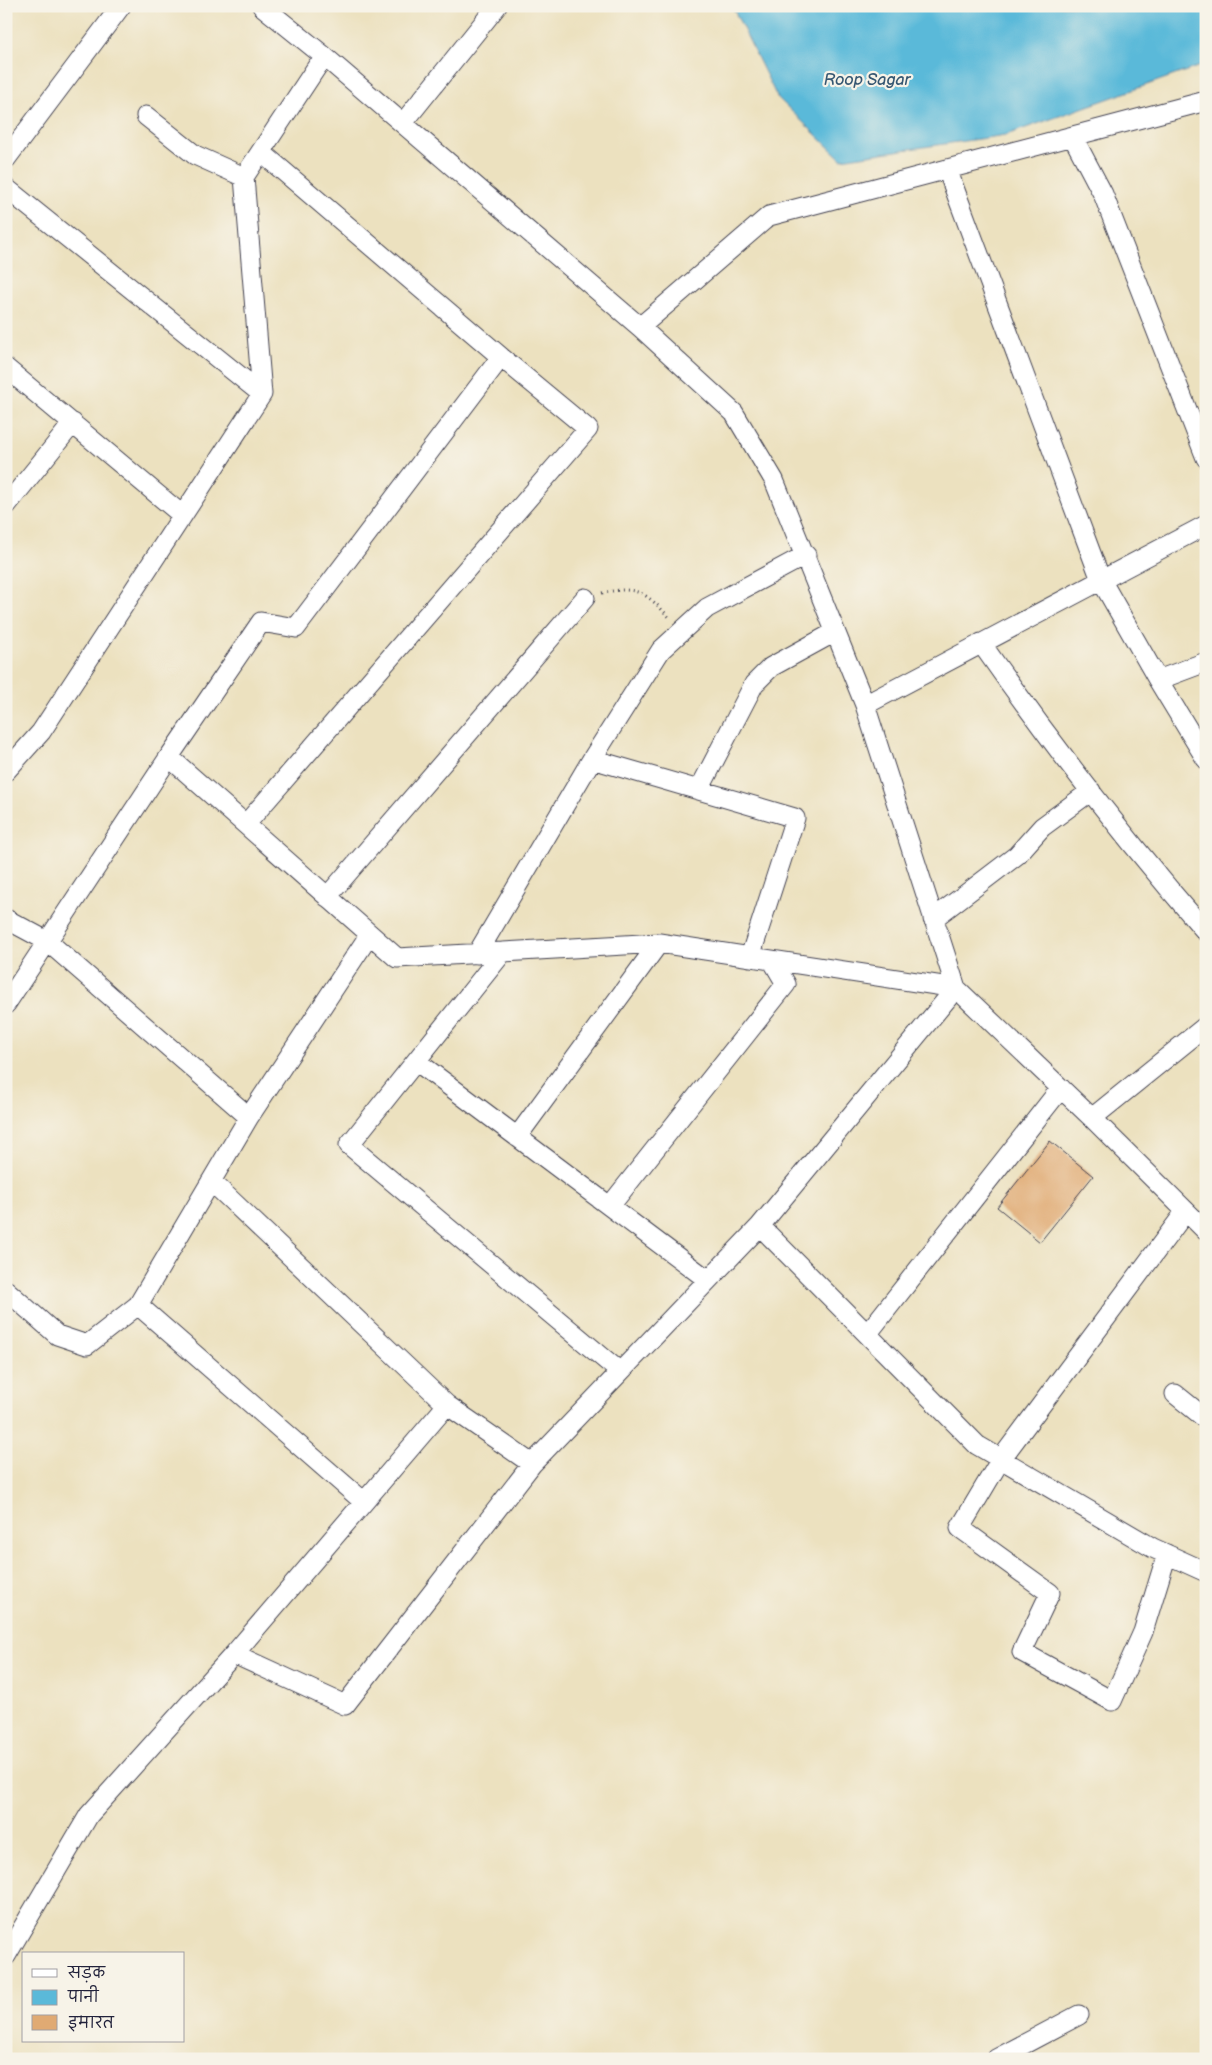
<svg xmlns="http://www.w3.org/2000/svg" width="1212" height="2065" viewBox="0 0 1212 2065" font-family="'Balsamiq Sans','Playpen Sans Deva',sans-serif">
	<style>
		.water { fill: #5ab9d9; stroke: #3e6e8a }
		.building { fill: #e0aa73 }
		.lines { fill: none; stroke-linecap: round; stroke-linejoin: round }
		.minor-casing { stroke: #403f4f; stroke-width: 21 }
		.path { stroke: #403f4f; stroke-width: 3; stroke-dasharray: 1 4; stroke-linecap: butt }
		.minor { stroke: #fff; stroke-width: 19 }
		.labels { text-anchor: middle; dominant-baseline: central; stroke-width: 4.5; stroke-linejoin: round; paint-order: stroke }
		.water-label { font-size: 16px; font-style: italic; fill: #365772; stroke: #f7f3e8 }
	</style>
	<rect width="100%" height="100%" fill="#f7f3e8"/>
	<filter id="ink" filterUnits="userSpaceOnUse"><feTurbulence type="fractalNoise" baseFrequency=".02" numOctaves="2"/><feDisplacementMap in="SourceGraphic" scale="10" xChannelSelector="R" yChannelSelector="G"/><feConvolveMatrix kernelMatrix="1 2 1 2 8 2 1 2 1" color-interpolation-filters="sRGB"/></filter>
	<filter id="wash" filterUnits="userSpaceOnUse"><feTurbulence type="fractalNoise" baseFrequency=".0096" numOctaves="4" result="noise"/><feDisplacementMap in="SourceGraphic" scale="20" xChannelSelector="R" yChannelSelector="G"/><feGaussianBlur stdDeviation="1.12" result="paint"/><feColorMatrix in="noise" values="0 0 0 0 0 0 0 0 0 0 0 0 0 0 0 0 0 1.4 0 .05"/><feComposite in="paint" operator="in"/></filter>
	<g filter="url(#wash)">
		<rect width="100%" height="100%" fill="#ece1bf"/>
		<path class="water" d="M 732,6 L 1206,6 L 1206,64 L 1006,135 L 841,159 L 777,97 Z"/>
		<g id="blocks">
			<path class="building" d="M 1050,1141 L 1093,1176 L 1040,1242 L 997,1207 Z"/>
		</g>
	</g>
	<g filter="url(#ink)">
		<use href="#blocks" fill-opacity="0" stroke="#403f4f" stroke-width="1"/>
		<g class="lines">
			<g class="minor-casing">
				<path id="minor" d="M 262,6 L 324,56 L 640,327 L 734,413 L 774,480 L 865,705 L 956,988 L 1092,1118 L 1206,1231
					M 146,116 L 195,155 L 244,177
					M 403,123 L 497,6
					M 1073,137 L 1103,194 L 1206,458
					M 261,152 L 501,357
					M 6,159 L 121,6
					M 947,169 L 1101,580 L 1158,680 L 1206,759
					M 6,188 L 262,394
					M 640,327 L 769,216 L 1206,101
					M 6,368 L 182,515
					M 6,506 L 73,423
					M 981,643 C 1051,743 1126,840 1206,932
					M 1158,680 L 1206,662
					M 865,705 L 1206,525
					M 169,757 L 261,622 L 296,628 L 501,357 L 588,429 L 246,824
					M 592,759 L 795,818 L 750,957
					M 6,771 L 41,732 L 262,394 L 244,177 L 324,56
					M 699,790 L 754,684 L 771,667 L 835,632
					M 327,897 L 585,598
					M 6,919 L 47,941 L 249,1117 L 370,934
					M 933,919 L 1017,855 L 1042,827 L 1091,791
					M 477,954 L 592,759 L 661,650 L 707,608 L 806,555
					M 956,988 L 760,1226 L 977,1445 L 1153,1548 L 1206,1572
					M 6,1004 L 169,757 L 397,958 L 503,952
					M 416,1061 L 708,1280
					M 249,1117 L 138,1305 L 364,1502
					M 1092,1118 L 1206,1026
					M 517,1137 L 659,943
					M 211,1181 L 447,1405
					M 610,1206 L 786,984 L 772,960
					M 6,1290 L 57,1335 L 87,1345 L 138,1305
					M 868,1333 L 1061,1088
					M 620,1372 L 349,1145 L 503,952 L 659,943 L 956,988
					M 1175,1394 L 1206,1419
					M 1167,1554 L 1143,1632 L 1112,1701 L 1022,1652 L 1050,1593 L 960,1528 L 1001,1459 L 1186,1211
					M 234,1654 L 447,1405 L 532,1464
					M 6,1956 L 89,1815 L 234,1654 L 345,1705 L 532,1464 L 760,1226
					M 996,2059 L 1079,2015"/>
			</g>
			<path class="path" d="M 602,593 C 638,585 646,593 670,618"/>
			<use href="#minor" class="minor"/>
		</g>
	</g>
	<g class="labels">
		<g class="water-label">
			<text x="867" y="80">Roop Sagar</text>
		</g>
	</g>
	<rect width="1212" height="2065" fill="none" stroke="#f7f3e8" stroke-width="25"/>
	<rect x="22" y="1952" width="162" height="90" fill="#f7f3e8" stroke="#a29fa3"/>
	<rect x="32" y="1969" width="25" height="8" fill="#ffffff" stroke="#a29fa3"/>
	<text x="68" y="1978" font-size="15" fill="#22223b">सड़क</text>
	<rect x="32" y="1990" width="25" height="15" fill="#5ab9d9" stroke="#a29fa3"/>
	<text x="68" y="2002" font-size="15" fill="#22223b">पानी</text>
	<rect x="32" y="2015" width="25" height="15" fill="#e0aa73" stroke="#a29fa3"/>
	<text x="68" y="2028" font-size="15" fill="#22223b">इमारत</text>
</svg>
